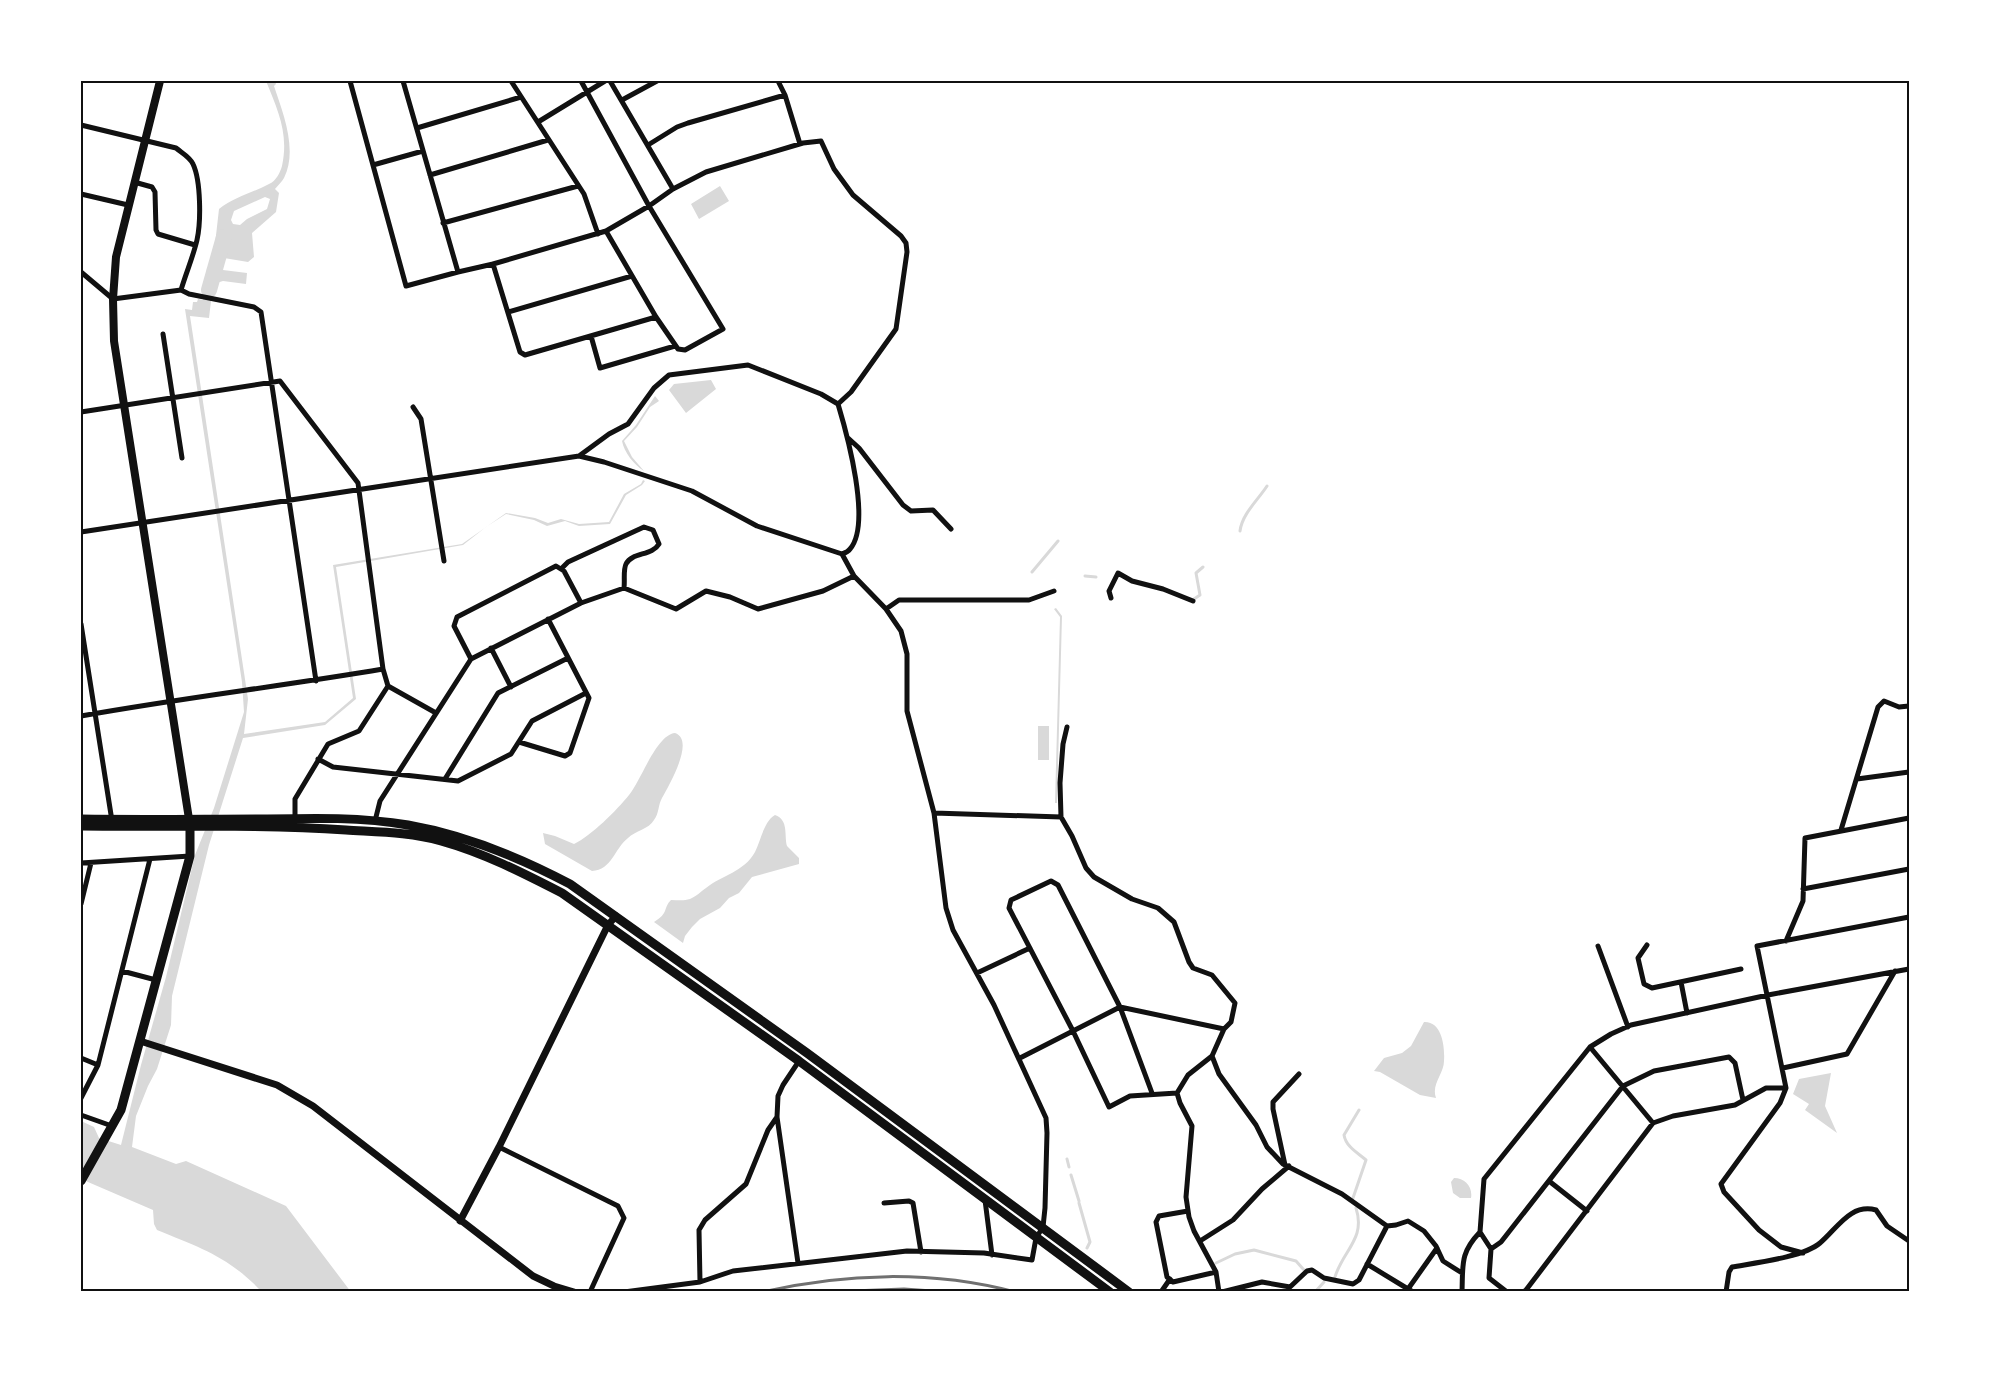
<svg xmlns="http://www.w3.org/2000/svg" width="1990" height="1373" viewBox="0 0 1990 1373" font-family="Bitter,serif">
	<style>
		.water { fill: #d9d9d9; fill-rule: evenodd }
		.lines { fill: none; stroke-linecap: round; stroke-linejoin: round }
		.stream { stroke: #d9d9d9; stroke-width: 3 }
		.river { stroke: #d9d9d9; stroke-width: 16 }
		.minor { stroke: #111; stroke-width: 5 }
		.tertiary { stroke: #111; stroke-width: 7 }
		.secondary { stroke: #111; stroke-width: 8 }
		.trunk { stroke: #111; stroke-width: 9 }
		.rail { stroke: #707070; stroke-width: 3 }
		.neatline { fill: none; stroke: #111; stroke-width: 2 }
	</style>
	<rect width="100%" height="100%" fill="#fff"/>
	<path class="water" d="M 266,81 L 275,81 L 276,84 L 274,86 C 283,113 298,150 284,178 C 282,182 278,185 275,189 L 279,193 L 276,212 L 252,233 L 254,257 L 248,262 L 218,257 L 214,253 L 219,209 C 234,197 252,193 269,184 C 276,181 280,173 282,166 C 289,133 278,111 266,81 ZM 265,197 L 270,199 L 267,209 L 247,219 L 240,225 L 233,224 L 231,220 L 234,211 Z
		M 720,186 L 729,201 L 699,219 L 691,204 Z
		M 207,268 L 247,273 L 246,284 L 223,281 L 213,284 L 209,318 L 190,316 L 248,699 L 244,734 L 325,722 L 353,698 L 333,565 L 462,544 L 506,513 L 535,518 L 548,523 L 561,519 L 579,524 L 609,522 L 624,494 L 641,484 L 643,480 L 645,481 L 642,485 L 626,495 L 610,524 L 579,526 L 565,521 L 547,526 L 534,520 L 506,514 L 486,527 L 463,545 L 336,567 L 356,699 L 325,725 L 243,738 L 209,845 L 172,996 L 171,1025 L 157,1069 L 148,1086 L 136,1116 L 132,1147 L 176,1164 L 186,1161 L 286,1206 L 351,1292 L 262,1292 C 229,1257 201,1248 157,1230 L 154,1224 L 153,1210 L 81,1179 L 81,1121 L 94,1127 L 99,1138 L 121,1145 L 141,1065 L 166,977 L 195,855 L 214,808 L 244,712 L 242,682 L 185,309 L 192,310 L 193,302 L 197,302 L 198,299 L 203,300 Z
		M 711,380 L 716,389 L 686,413 L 669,390 L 674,384 Z
		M 655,396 L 659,401 L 650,407 L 637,427 L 624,441 L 632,457 L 644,471 C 634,465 624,452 622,441 L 636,425 Z
		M 1056,608 L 1062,616 L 1057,803 L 1055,803 L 1060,617 L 1054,609 Z
		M 1038,726 L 1049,726 L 1049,760 L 1038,760 Z
		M 675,733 C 696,740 668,787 662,798 C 658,805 659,814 654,820 C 649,829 635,831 628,838 C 614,849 612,870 592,871 L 545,844 L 543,833 L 555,836 L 574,844 C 591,836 617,810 629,795 C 641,781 656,735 675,733 Z
		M 775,815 C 789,820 784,835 787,846 L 799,858 L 799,864 L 752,877 L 739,893 L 729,898 L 720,908 L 700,919 L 692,927 L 685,936 L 683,943 L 654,922 C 669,913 663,908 671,900 C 678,900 684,901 690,899 C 697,896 700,892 706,888 C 722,875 744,872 755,852 C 761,840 764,821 775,815 Z
		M 1424,1022 C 1442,1021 1445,1047 1444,1061 C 1444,1074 1431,1084 1436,1098 L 1420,1095 L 1380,1072 L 1374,1071 L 1384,1058 L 1402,1053 L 1411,1046 Z
		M 1831,1073 L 1825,1106 L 1837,1133 L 1805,1110 L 1809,1104 L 1793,1094 L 1799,1079 Z
		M 1454,1178 C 1465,1178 1473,1187 1471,1198 L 1460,1198 L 1453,1193 L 1451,1182 Z"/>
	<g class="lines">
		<path class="stream" d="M 1240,531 C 1242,514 1258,500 1267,486
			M 1032,572 L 1058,541
			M 1085,576 L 1096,577
			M 1194,599 L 1200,595 L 1196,573 L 1203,567
			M 1067,1159 L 1069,1167
			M 1071,1175 L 1079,1201
			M 1353,1198 L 1366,1160 C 1358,1153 1346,1147 1344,1135 L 1359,1110
			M 1079,1203 L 1090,1242 L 1087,1248
			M 1216,1263 L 1235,1254 L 1254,1250 L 1296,1261 L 1304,1270
			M 1335,1277 C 1343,1250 1366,1239 1356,1208
			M 1315,1292 L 1324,1282"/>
		<path class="river" d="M 209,290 L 224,237"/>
		<path class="minor" d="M 350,81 L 406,286 L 458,272 L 493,264 L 606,231 L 649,206 L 673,189 L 706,172 L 803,143 L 821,141 L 834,169 L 853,195 L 901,236 L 906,243 L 907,252 L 896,329 L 851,392 L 838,404
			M 403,81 L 458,272
			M 511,81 L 584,194 L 598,234
			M 581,81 L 649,206 L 723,329 L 685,350 L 678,349 L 656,317 L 606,231
			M 610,81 L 673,189
			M 778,81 L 785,95 L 800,144
			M 622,100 L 657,81
			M 538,122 L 605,81
			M 81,125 L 176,148 C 182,153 190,157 193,164 C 201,181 201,222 197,240 C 193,257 186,273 181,290
			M 417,128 L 521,97
			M 648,145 L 677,127 L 688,123 L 785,95
			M 373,165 L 423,151
			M 430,175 L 548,140
			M 134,182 L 152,187 L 155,192 L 156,230 L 158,234 L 195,245
			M 81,194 L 128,205
			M 443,223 L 578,186
			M 493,264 L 520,352 L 525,355 L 656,317
			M 81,272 L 113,299 L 181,290 L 189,294 L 254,307 L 261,312 L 316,681
			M 508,312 L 632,276
			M 163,334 L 182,458
			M 591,336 L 600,368 L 675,346
			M 413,407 L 421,419 L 444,561
			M 81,412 L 280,381 L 358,483 L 383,669 L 388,686 L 359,731 L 328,744 L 295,799 L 295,821
			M 848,438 L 859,448 L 903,505 L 911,511 L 933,510 L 951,529
			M 579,456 L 609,434 L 628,424 L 654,388 L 669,375 L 748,365 L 821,394 L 838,404 C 847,434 872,524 850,549 C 848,552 845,553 842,554
			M 81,532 L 579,456 L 604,462 L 692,491 L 757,526 L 842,554 L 854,576 L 886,609 L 901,631 L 907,654 L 907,711 L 934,813 L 946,908 L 953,930 L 994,1005 L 1046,1118 L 1047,1133 L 1045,1208 L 1043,1227 L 1036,1238 L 1032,1260 L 984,1253 L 907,1251 L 733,1271 L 700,1282 L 624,1292
			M 561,569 L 568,562 L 644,527 L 653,530 L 659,544 C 652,556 632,552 626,564 C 623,570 625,581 624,588
			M 1111,598 L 1109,591 L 1118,573 L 1132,581 L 1163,589 L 1193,601
			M 886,609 L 899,600 L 1029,600 L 1054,591
			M 81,624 L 112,821
			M 491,648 L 511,687
			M 471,659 L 454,626 L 457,617 L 556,566 L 564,571 L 581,603
			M 388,686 L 436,713
			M 81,716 C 181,698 283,686 383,669
			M 1067,727 L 1063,744 L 1060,783 L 1061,817 L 1072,836 L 1086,868 L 1094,877 L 1132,899 L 1158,908 L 1174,922 L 1189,962 L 1193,968 L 1212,975 L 1235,1003 L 1231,1022 L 1224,1029 L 1212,1056 L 1188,1075 L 1177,1093 L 1180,1103 L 1192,1126 L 1186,1197 L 1189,1217 L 1194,1231 L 1216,1272 L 1219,1292
			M 519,742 L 565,756 L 570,753 L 589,698 L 548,619
			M 318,759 L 333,767 L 458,781 L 511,754 L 532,721 L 586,693
			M 445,779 L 498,693 L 568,658
			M 1857,779 L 1909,772
			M 934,813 L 1061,817
			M 375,821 L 380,801 L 471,659 L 581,603 L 624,588 L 676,609 L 706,591 L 730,597 L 758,609 L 823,591 L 854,576
			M 1841,830 L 1878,707 L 1884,701 L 1899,707 L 1909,706
			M 81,863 L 190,856
			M 1803,889 L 1909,869
			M 81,904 L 91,863
			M 1786,941 L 1803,901 L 1805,838 L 1909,818
			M 1647,945 L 1638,958 L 1644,984 L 1652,988 L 1741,969
			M 1598,946 L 1628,1027
			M 122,971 L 156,980
			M 977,973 L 1030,948
			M 1681,982 L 1687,1013
			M 1590,1047 L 1653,1123
			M 1212,1056 L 1219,1074 L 1256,1125 L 1267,1147 L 1283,1164 L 1342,1194 L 1387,1226 L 1396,1225 L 1408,1221 L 1424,1231 L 1436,1246 L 1443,1261 L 1462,1273
			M 81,1058 L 98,1065
			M 1020,1058 L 1120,1007 L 1224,1029
			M 1783,1068 L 1847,1054 L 1895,971
			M 1152,1093 L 1120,1007 L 1058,885 L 1051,881 L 1011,900 L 1009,908 L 1073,1031 L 1109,1107 L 1130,1096 L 1177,1093
			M 81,1098 L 98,1065 L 150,859
			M 81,1115 L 112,1126
			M 499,1147 L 618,1206 L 624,1218 L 590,1292
			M 1285,1165 L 1273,1109 L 1273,1102 L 1299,1074
			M 1549,1181 L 1587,1211
			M 985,1200 L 992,1255
			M 884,1203 L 909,1201 L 913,1203 L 921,1252
			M 1188,1211 L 1159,1216 L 1156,1222 L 1167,1277 L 1173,1282 L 1216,1272
			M 1200,1241 L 1233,1220 L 1262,1189 L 1289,1166
			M 1491,1249 L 1501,1242 L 1623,1086 L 1654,1071 L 1729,1057 L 1735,1063 L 1743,1100
			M 1803,1253 L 1781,1247 L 1759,1230 L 1724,1192 L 1721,1184 L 1780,1103 L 1786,1088 L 1757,946 L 1909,917
			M 798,1263 L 777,1117 L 778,1096 L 783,1085 L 799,1061
			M 1367,1264 L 1413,1292
			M 700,1282 L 699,1230 L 705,1220 L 746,1184 L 768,1130 L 777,1117
			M 1408,1289 L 1437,1248
			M 1161,1292 L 1170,1279
			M 1222,1292 L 1262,1282 L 1290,1287 L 1307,1271 L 1312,1270 L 1324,1278 L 1353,1284 L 1359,1280 L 1387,1226
			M 1462,1292 C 1463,1264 1460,1253 1480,1232
			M 1507,1292 L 1489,1278 L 1491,1249 L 1480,1232 L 1484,1179 L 1590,1047 L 1611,1034 L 1631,1025 L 1768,995 L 1909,969
			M 1523,1292 L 1526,1290 L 1653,1123 L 1673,1116 L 1735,1105 L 1766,1088 L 1786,1088
			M 1726,1292 L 1729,1272 L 1732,1267 C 1754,1263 1804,1257 1820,1243 C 1837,1229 1850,1203 1876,1210 L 1887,1226 L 1909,1241"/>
		<path class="tertiary" d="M 140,1041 L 277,1085 L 313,1106 L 533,1276 L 554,1286 L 574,1292
			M 460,1221 L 499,1147 L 608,925 L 616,916"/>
		<path class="secondary" d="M 160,81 L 116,257 L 113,299 L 114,341 L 189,819"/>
		<path class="trunk" d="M 81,819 C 143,820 205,819 267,819 C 314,818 362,817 408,825 C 465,835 519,857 570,884 L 807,1053 L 1129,1292
			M 81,826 C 169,827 258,824 346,830 C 377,832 410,832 441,841 C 484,853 523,873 562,893 L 799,1061 L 1110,1292
			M 81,1181 L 121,1110 L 190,856 L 190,822"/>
		<path class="rail" d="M 762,1292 C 844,1273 932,1270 1015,1292
			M 826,1292 L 904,1289 L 946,1292"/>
	</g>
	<rect width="1990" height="1373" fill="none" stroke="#ffffff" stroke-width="165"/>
	<rect x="82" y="82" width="1826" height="1208" class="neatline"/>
</svg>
